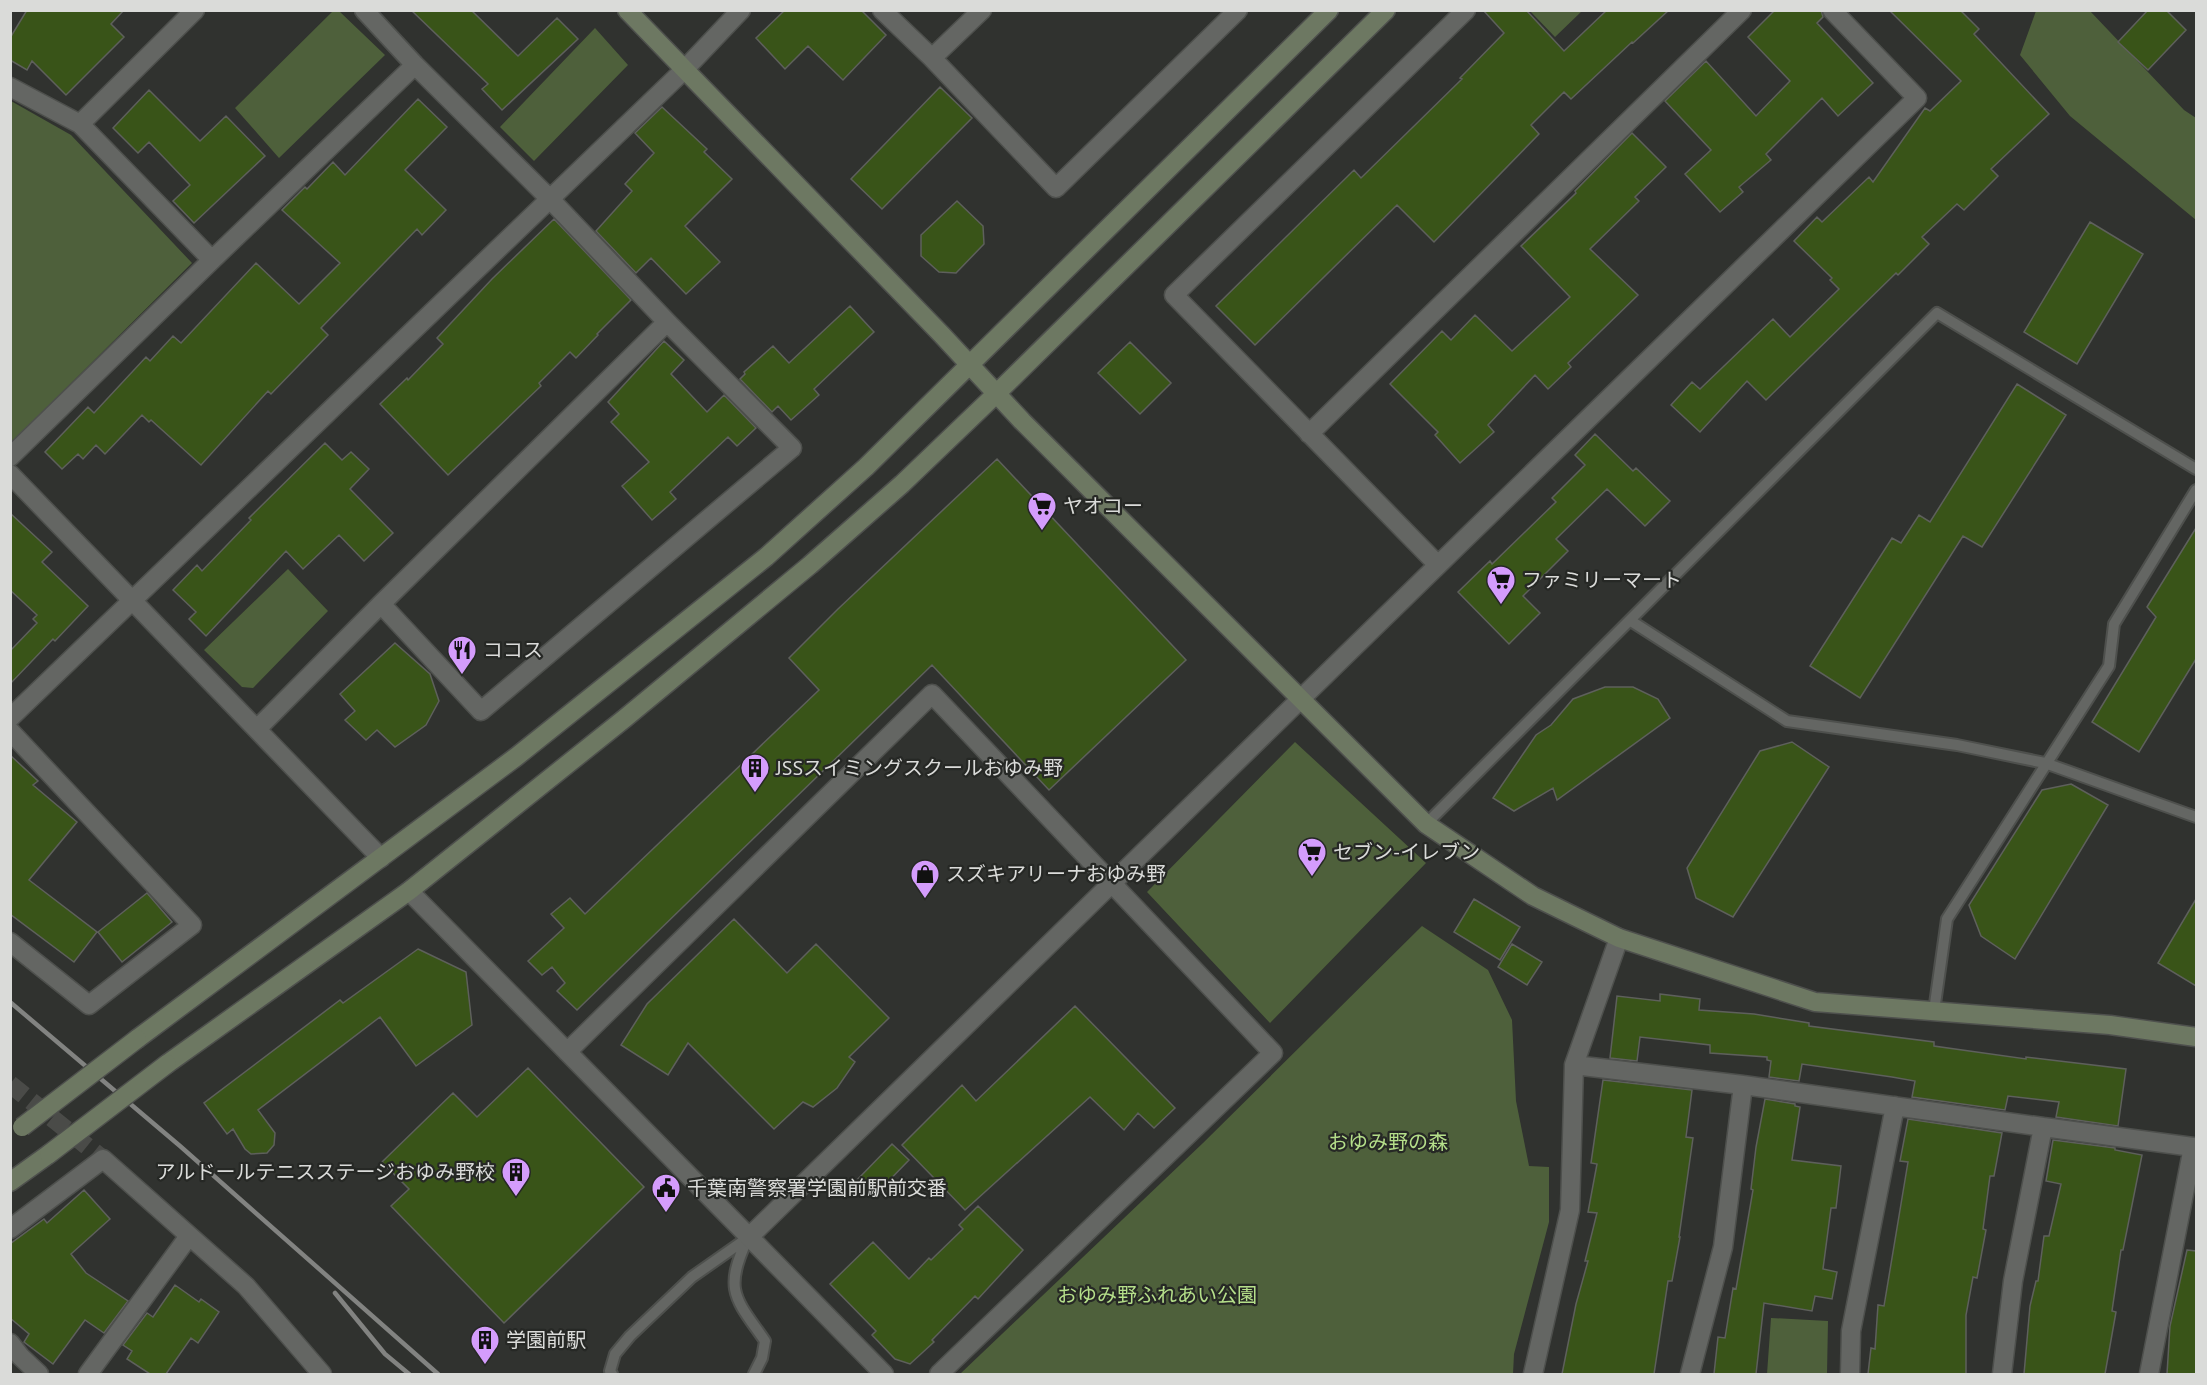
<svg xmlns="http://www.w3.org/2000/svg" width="2207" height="1385" viewBox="0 0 2207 1385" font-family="'PT Sans','Noto Sans JP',sans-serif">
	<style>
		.green { fill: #4e603b }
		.building { fill: #395418; stroke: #5e605c; stroke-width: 1.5 }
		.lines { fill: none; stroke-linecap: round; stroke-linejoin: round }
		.street-tunnel { stroke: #4a4b48; stroke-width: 18; stroke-dasharray: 18 9; stroke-linecap: butt }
		.lane-casing { stroke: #4e504d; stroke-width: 14 }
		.street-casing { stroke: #4e504d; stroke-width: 21 }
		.secondary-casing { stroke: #4e504d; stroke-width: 21 }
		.lane { stroke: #646663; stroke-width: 10 }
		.street { stroke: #646663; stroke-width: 18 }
		.secondary { stroke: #6d7862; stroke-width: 18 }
		.rail { stroke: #828381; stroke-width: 4.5 }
		.secondary-bridge-casing { stroke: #4e504d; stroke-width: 21; stroke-linecap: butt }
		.secondary-bridge { stroke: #6d7862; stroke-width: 18 }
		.labels { text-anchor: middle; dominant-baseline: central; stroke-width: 4.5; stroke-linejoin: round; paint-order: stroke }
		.poi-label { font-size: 20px; fill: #dadbd9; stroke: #262825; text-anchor: start }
		.park-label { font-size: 20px; fill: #b5df8a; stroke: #262825 }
	</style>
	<rect width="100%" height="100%" fill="#30322f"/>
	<path class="green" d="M 333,11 L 339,11 L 385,55 L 279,158 L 235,108 Z
		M 1530,11 L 1582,11 L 1555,37 Z
		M 2036,11 L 2090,11 L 2184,110 L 2196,118 L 2196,220 L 2070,116 L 2020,55 Z
		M 595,28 L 628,65 L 534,161 L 500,127 Z
		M 11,101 L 71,135 L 192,263 L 11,443 Z
		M 288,569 L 328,611 L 253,688 L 242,687 L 204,650 Z
		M 1295,742 L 1426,863 L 1270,1023 L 1147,892 Z
		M 1422,926 L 1488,970 L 1512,1020 L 1516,1101 L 1529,1166 L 1549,1167 L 1549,1222 L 1514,1354 L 1513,1374 L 960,1374 L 1203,1143 Z
		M 1771,1318 L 1828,1321 L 1827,1374 L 1767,1374 Z"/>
	<path class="building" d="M 27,10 L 124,10 L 111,24 L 124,37 L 66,95 L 32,61 L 27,70 L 10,60 L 10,38 Z
		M 411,10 L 471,10 L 518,56 L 557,18 L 578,39 L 502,110 L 482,89 L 488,84 Z
		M 785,10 L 861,10 L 886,35 L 843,80 L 808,46 L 785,69 L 756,38 Z
		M 1483,10 L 1526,10 L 1564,51 L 1607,10 L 1669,10 L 1633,43 L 1632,42 L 1571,99 L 1564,92 L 1531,125 L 1539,134 L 1434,242 L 1397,205 L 1255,345 L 1216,306 L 1354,170 L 1361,178 L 1462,79 L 1460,78 L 1504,33 Z
		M 1775,10 L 1821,10 L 1823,17 L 1817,23 L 1873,83 L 1838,116 L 1822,98 L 1766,154 L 1771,160 L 1739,187 L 1743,192 L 1720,212 L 1685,174 L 1711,150 L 1665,101 L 1706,61 L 1756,116 L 1790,81 L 1748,37 Z
		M 1889,10 L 1960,10 L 1979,29 L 1974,34 L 2049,114 L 1991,169 L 1998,176 L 1964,210 L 1957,204 L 1922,237 L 1929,244 L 1898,275 L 1896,273 L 1766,400 L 1747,381 L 1700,432 L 1671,405 L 1692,382 L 1700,389 L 1773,319 L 1790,337 L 1839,289 L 1830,280 L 1832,278 L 1794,241 L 1817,217 L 1822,222 L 1869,177 L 1873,182 L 1925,108 L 1930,111 L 1961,81 Z
		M 2148,10 L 2166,10 L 2186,30 L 2148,70 L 2118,42 Z
		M 940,87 L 972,118 L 882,209 L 851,179 Z
		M 149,90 L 200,141 L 226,116 L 265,156 L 194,223 L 173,201 L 190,185 L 149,142 L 138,153 L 113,128 Z
		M 418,99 L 447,127 L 405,170 L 446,210 L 422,235 L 417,229 L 321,328 L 328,335 L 271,394 L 268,391 L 201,465 L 151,420 L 149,422 L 142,415 L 105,454 L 96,445 L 83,459 L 78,454 L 62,469 L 45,452 L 88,407 L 94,413 L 146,357 L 150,361 L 173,336 L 181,343 L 256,263 L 299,304 L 340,263 L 282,210 L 305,187 L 307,189 L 333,162 L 345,175 Z
		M 662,107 L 707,149 L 704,152 L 732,179 L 685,226 L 720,262 L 686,294 L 651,258 L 636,273 L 596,231 L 632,191 L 625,184 L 654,153 L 635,133 Z
		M 1632,133 L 1666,167 L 1635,197 L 1639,201 L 1590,249 L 1638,295 L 1568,363 L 1571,367 L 1548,389 L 1535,375 L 1488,425 L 1494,432 L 1460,463 L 1435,435 L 1438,432 L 1390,384 L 1442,331 L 1451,340 L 1475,315 L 1512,351 L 1570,297 L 1521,246 L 1576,193 L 1575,191 Z
		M 957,201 L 983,226 L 984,244 L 956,273 L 939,272 L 921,256 L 921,235 Z
		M 554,219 L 631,300 L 597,334 L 598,335 L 576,358 L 570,352 L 539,383 L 541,386 L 448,475 L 380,404 L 407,378 L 408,380 L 443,344 L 437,338 L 492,279 Z
		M 2090,222 L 2143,254 L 2077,364 L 2024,332 Z
		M 850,306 L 874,332 L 814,389 L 819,395 L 791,420 L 778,406 L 772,412 L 740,379 L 745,374 L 744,372 L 773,346 L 789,363 Z
		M 664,341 L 684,360 L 671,374 L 707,412 L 724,395 L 756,428 L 737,446 L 728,437 L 670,492 L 676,499 L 652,520 L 622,486 L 649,462 L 611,422 L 619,414 L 608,402 Z
		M 1130,342 L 1171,383 L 1140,414 L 1098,373 Z
		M 2017,384 L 2066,415 L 1982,547 L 1963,536 L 1860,698 L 1810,666 L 1892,538 L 1901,543 L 1919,515 L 1930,522 Z
		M 1595,434 L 1633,471 L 1636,468 L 1670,501 L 1645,526 L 1607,489 L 1556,539 L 1568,551 L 1523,596 L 1540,613 L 1509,644 L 1458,592 L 1490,561 L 1492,564 L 1556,502 L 1552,498 L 1585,465 L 1575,455 Z
		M 325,443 L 342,460 L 351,452 L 369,469 L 350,489 L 393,533 L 364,561 L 339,535 L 303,569 L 286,551 L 206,636 L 189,619 L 196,612 L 173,590 L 197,565 L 202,571 L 251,520 L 249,518 Z
		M 997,459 L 1186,660 L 1049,790 L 932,665 L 577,1010 L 557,991 L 565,983 L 552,967 L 542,975 L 528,961 L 564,928 L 551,914 L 570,898 L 585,914 L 819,690 L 789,658 L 838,609 Z
		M 10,513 L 52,552 L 42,562 L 88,606 L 55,641 L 53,639 L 10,684 L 10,651 L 37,623 L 33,619 L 37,615 L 10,590 Z
		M 2196,528 L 2196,659 L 2139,752 L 2092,722 L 2156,617 L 2147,607 Z
		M 395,643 L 430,674 L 439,701 L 426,725 L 395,747 L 377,730 L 366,740 L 345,720 L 355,711 L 340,694 Z
		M 1605,687 L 1633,687 L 1658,699 L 1670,718 L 1557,800 L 1553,788 L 1514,811 L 1493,798 L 1536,735 L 1551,725 L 1573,699 Z
		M 1792,742 L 1829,767 L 1733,917 L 1696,898 L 1687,868 L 1760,751 Z
		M 10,755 L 38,781 L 33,785 L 77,822 L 29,880 L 97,932 L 74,962 L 10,914 Z
		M 2071,784 L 2108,805 L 2015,959 L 1981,936 L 1969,905 L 2042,790 Z
		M 147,893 L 172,922 L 122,962 L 98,932 Z
		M 1474,899 L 1520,927 L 1500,960 L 1454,932 Z
		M 2196,899 L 2196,986 L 2158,963 Z
		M 734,919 L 787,973 L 816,944 L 889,1018 L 849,1057 L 855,1062 L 837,1088 L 813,1107 L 803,1102 L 774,1129 L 688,1043 L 668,1075 L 621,1045 L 647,1004 Z
		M 1512,944 L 1542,962 L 1527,985 L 1498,967 Z
		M 418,949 L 466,972 L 472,1025 L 416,1066 L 380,1017 L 258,1110 L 275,1133 L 274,1145 L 267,1153 L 251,1154 L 245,1149 L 233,1129 L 227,1134 L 204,1103 L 340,1000 L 343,1003 Z
		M 1660,994 L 1700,999 L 1699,1010 L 1754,1014 L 1809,1023 L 1809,1026 L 1934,1042 L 1934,1046 L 2026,1059 L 2026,1057 L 2126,1069 L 2118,1126 L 2056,1117 L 2059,1102 L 2008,1096 L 2005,1110 L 1912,1097 L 1915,1081 L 1892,1077 L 1802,1064 L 1799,1081 L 1769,1077 L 1771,1061 L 1767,1060 L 1767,1057 L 1710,1053 L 1710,1045 L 1640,1037 L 1637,1061 L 1610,1058 L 1617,996 L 1660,1001 Z
		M 1075,1006 L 1175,1108 L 1154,1128 L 1138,1113 L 1124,1130 L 1090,1097 L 965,1210 L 902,1145 L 962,1085 L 976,1101 Z
		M 528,1068 L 644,1187 L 504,1323 L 391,1206 L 409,1189 L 382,1162 L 453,1093 L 477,1117 Z
		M 1603,1080 L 1692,1090 L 1686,1137 L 1693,1138 L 1679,1237 L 1680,1237 L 1672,1281 L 1668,1281 L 1654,1374 L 1562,1374 L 1576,1304 L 1588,1261 L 1585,1261 L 1597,1213 L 1588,1212 L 1597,1164 L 1591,1163 Z
		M 1765,1099 L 1795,1104 L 1795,1106 L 1800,1107 L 1792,1160 L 1841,1166 L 1836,1208 L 1831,1208 L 1823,1269 L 1837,1272 L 1832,1299 L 1815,1296 L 1812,1311 L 1764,1303 L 1756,1374 L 1714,1374 L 1718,1337 L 1725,1338 L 1733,1288 L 1736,1289 L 1753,1190 L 1751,1189 L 1756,1147 Z
		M 1908,1119 L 2002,1133 L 1994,1176 L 1990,1176 L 1983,1229 L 1986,1230 L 1977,1278 L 1973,1277 L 1966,1315 L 1966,1374 L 1868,1374 L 1871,1348 L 1875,1349 L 1878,1305 L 1884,1306 L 1908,1162 L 1900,1161 Z
		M 2053,1140 L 2115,1148 L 2115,1150 L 2142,1155 L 2123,1250 L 2121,1250 L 2112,1311 L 2116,1312 L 2105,1374 L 2024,1374 L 2030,1306 L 2036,1281 L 2038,1281 L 2044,1236 L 2049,1236 L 2061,1184 L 2046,1181 Z
		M 892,1144 L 909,1160 L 873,1197 L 856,1181 Z
		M 84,1190 L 110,1219 L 71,1254 L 86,1273 L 128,1301 L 104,1333 L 85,1320 L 53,1364 L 24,1342 L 29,1334 L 10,1318 L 10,1244 L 44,1219 L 47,1223 Z
		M 978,1206 L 1023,1250 L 978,1299 L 975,1296 L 932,1340 L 934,1342 L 910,1364 L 895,1359 L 872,1335 L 876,1331 L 830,1284 L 873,1242 L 909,1279 L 929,1258 L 931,1260 L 963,1229 L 959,1225 Z
		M 2187,1250 L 2196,1251 L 2196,1374 L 2167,1374 L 2170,1326 Z
		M 175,1285 L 199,1302 L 201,1299 L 219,1312 L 198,1343 L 191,1338 L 166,1374 L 150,1374 L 127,1359 L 132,1351 L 123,1345 L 147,1313 L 153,1317 Z"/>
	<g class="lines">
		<path class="street-tunnel" d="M 10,1084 L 103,1159"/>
		<g class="lane-casing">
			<path id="lane" d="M 1631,621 L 1787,721 L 1957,745 L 2045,763 L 2196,817
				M 1426,824 L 1937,313 L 2196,469
				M 1934,1011 L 1947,919 L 2109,666 L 2114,624 L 2196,490
				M 747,1240 C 723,1291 736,1299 765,1341 L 762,1358 L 754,1374
				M 612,1374 L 610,1371 L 615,1354 L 630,1336 L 692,1277 L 749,1237"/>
		</g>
		<g class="street-casing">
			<path id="street" d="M 364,10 L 415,65 L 549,198 L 667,322 L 792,448 L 481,711 L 381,604
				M 882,10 L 932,58
				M 982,10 L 932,58 L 1056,188 L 1238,10
				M 10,87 L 80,124 L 212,260
				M 80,124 L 195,10
				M 1309,434 L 1742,10
				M 10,457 L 212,260 L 415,65
				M 10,474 L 381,858
				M 1438,565 L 1174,295 L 1466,10
				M 10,718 L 684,70 L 741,10
				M 257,729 L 381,604 L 667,322
				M 10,731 L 192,925 L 89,1005 L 10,942
				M 409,891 L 884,1374
				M 567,1052 L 932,694 L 1273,1053 L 939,1374
				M 1574,1065 L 1743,1085 L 2043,1127 L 2013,1281 L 2002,1374
				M 2043,1127 L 2193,1147 L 2149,1374
				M 10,1229 L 103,1159 L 246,1286 L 322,1374
				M 749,1237 L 1917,98 L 1832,10
				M 10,1343 L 20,1356 L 39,1374
				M 88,1374 L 189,1236
				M 1533,1374 L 1570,1210 L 1574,1065 L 1619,938
				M 1690,1374 L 1723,1247 L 1743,1085
				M 1850,1374 L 1851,1331 L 1895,1106"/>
		</g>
		<g class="secondary-casing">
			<path id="secondary" d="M 627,10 L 942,335 L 1022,421 L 1426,824 L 1533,896 L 1619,938 L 1815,1002 L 2110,1025 L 2196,1037
				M 137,1039 L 516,757 L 766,557 L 866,467 L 1329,10
				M 167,1064 L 409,891 L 624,719 L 810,565 L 902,484 L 996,394 L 1386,10
				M 10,1182 L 49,1154"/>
		</g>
		<use href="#lane" class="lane"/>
		<use href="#street" class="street"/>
		<use href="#secondary" class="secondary"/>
		<path class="rail" d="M 10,1002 L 180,1146 L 438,1374
			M 335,1293 L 385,1354 L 409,1374"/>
		<g class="secondary-bridge-casing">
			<path id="secondary-bridge" d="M 22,1127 L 137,1039
				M 49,1154 L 167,1064"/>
		</g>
		<use href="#secondary-bridge" class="secondary-bridge"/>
	</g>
	<defs>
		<g id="supermarket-pin" transform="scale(1.5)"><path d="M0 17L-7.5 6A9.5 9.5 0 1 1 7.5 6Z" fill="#d49cfc" stroke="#262825"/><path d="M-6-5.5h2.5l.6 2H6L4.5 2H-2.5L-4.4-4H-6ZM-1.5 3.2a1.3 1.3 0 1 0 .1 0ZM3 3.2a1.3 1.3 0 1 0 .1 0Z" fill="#111"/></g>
		<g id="restaurant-pin" transform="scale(1.5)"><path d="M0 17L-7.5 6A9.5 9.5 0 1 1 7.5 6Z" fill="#d49cfc" stroke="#262825"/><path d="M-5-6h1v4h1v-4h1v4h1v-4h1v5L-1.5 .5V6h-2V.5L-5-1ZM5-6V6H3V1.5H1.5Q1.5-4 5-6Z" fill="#111"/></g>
		<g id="building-pin" transform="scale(1.5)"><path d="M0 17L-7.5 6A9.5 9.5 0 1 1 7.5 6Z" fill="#d49cfc" stroke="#262825"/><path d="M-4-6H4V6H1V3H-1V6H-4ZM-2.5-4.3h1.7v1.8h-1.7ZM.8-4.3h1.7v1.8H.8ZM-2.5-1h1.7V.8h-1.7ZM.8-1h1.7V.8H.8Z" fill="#111"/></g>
		<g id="shop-pin" transform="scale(1.5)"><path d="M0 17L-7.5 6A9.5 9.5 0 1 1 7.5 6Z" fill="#d49cfc" stroke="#262825"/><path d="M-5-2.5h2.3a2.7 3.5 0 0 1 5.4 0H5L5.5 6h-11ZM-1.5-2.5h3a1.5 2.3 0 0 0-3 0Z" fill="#111"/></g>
		<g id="civic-pin" transform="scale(1.5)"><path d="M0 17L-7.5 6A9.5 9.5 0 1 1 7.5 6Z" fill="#d49cfc" stroke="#262825"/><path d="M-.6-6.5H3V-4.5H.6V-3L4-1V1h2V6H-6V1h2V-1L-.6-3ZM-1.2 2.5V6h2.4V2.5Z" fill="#111"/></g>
	</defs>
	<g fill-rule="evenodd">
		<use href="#supermarket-pin" x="1042" y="506"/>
		<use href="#supermarket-pin" x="1501" y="580"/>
		<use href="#restaurant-pin" x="462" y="650"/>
		<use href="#building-pin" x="755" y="768"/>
		<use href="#supermarket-pin" x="1312" y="852"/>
		<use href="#shop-pin" x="925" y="874"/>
		<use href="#building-pin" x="516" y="1172"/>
		<use href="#civic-pin" x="666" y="1188"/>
		<use href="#building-pin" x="485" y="1340"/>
	</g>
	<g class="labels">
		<g class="poi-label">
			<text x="1063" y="506">ヤオコー</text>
			<text x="1522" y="580">ファミリーマート</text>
			<text x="483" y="650">ココス</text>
			<text x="776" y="768">JSSスイミングスクールおゆみ野</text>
			<text x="1333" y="852">セブン-イレブン</text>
			<text x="946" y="874">スズキアリーナおゆみ野</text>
			<text x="495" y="1172" text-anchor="end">アルドールテニスステージおゆみ野校</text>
			<text x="687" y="1188">千葉南警察署学園前駅前交番</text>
			<text x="506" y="1340">学園前駅</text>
		</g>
		<g class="park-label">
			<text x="1388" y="1142">おゆみ野の森</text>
			<text x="1157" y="1295">おゆみ野ふれあい公園</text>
		</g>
	</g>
	<rect width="2207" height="1385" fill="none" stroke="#dadbd9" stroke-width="24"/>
</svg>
